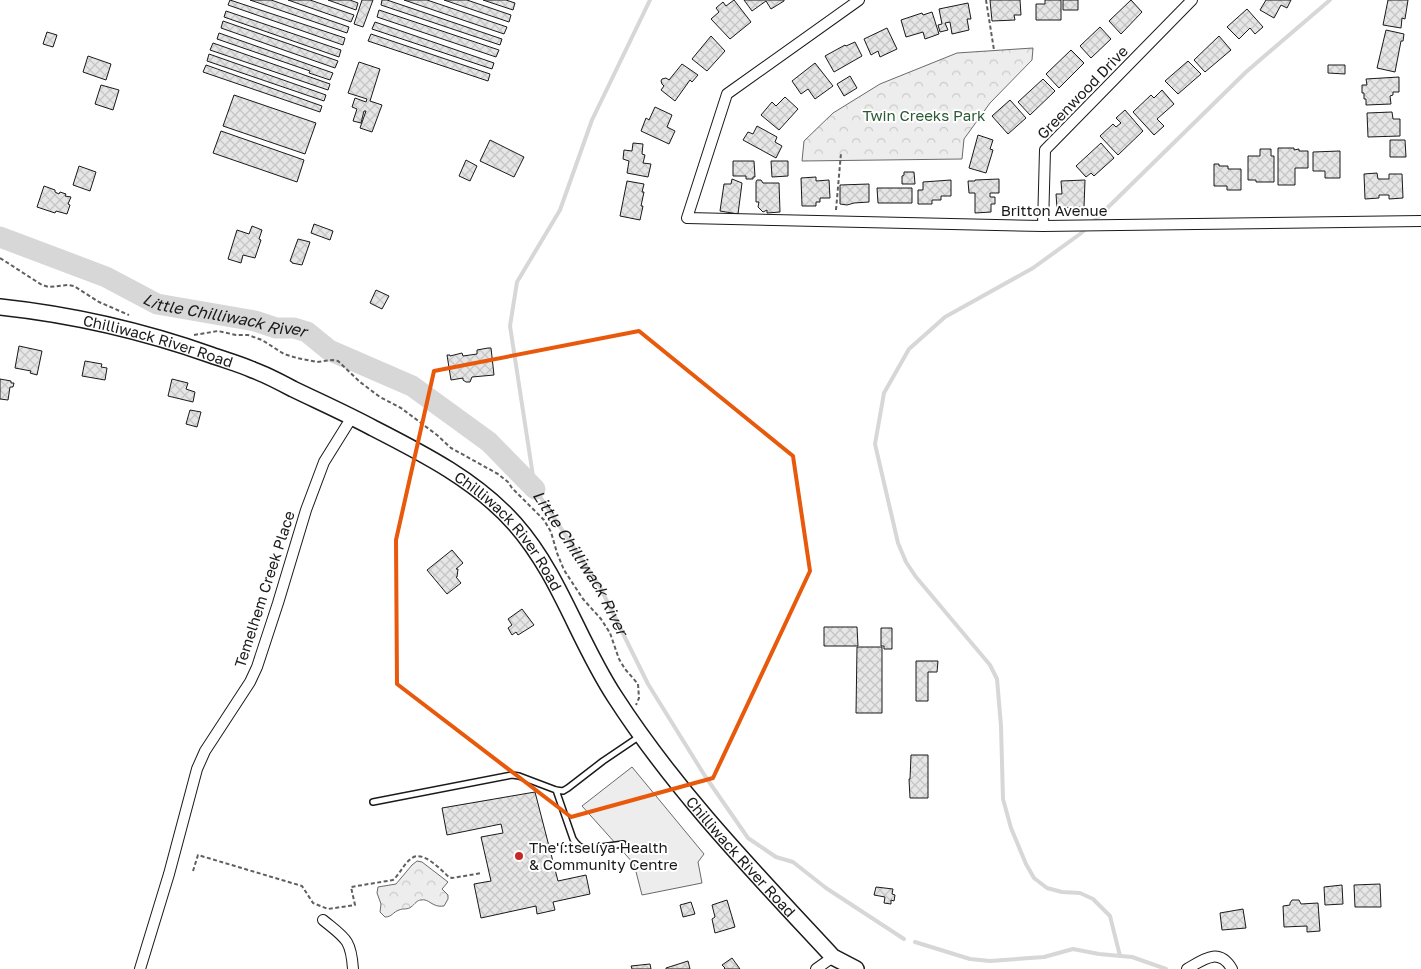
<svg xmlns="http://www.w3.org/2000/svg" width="1421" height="969" viewBox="0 0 1421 969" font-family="'Golos Text',sans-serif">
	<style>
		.forest { fill: url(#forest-crowns); stroke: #6a6a6a }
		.built { fill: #ededed; stroke: #6a6a6a }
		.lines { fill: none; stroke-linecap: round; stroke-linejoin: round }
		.stream { stroke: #d7d7d7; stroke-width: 4 }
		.river { stroke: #d7d7d7; stroke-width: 21 }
		.building { fill: url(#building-cross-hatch); stroke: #1a1a1a }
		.lane-casing { stroke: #1a1a1a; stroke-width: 8 }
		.street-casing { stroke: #1a1a1a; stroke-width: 12 }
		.secondary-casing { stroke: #1a1a1a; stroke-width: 18 }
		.path { stroke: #5f5f5f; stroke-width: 2; stroke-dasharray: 4 2.5; stroke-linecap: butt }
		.lane { stroke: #fff; stroke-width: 5 }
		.street { stroke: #fff; stroke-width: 10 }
		.secondary { stroke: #fff; stroke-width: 15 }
		.marked { fill: none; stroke: #e8590c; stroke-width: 4; stroke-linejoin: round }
		.poi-dot { fill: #c62828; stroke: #fff; stroke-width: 2 }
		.labels { text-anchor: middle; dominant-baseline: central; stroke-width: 4; stroke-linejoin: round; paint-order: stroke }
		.street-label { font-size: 15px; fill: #1a1a1a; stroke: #fff }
		.park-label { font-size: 15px; fill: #2b5a34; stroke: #fff }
		.poi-label { font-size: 15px; fill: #1a1a1a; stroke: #fff; text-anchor: start }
		.water-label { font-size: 16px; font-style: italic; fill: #1a1a1a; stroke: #fff }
	</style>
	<defs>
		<pattern id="forest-crowns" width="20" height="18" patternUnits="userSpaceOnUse" patternTransform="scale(1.25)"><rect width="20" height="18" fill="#ededed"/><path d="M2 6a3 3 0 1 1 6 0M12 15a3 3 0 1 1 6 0" fill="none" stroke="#cbcbcb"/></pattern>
		<pattern id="building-cross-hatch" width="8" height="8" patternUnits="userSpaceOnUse" patternTransform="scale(1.25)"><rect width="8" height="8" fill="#e6e6e6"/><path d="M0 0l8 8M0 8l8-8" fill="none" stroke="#c5c5c5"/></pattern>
	</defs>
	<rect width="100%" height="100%" fill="#fff"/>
	<path class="forest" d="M 1033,48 L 1032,60 L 990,103 L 964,139 L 962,159 L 802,161 L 804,141 L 833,113 L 880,84 L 957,53 Z
		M 417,861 L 422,862 L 448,882 L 442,889 L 448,895 L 448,899 L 444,906 C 432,908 429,898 421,900 C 417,900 415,904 411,907 C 407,910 404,908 399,910 C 393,912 392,917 385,917 L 380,912 L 381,904 L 377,893 L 378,887 L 396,884 L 412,865 Z"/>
	<path class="built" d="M 632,767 L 704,854 L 698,862 L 702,883 L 642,895 L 634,864 L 582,806 Z"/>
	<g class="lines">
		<g class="stream">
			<path id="s1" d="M 650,0 L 592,120 L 560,210 L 517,282 L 510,326 L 535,489 L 600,587 L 648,684 L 705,776 L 748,838 L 776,857 L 793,862 L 826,888 L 904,939"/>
			<path d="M 1093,222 L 1246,72 L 1330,0"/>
			<path d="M 1088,227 L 1080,234 L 1033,268 L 945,317 L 909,349 L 884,393 L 875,444 L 898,543 L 906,562 L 916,577 L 990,665 L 997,679 L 1001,726 L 1003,799 L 1011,828 L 1026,864 L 1034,878 L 1047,888 L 1062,892 L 1080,893 L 1093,899 L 1110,916 L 1120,956"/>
			<path d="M 915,942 L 970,959 L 990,961 L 1044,957 L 1073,949 L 1099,954 L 1132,957 L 1166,969"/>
		</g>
		<path class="river" id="s2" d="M 0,237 L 106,277 L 157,304 L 255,321 L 276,328 L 294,328 L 307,332 L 329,350 L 412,386 L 489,442 L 535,489"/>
	</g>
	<path class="building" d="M 230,0 L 345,38 L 343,45 L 228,5 Z
		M 250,0 L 271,0 L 349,27 L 347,33 Z
		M 288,0 L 310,0 L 354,15 L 351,22 Z
		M 328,0 L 350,0 L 358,3 L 356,10 Z
		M 362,0 L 373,0 L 363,27 L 354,24 Z
		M 382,0 L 387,0 L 502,39 L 500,45 L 381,5 Z
		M 404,0 L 427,0 L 507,27 L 504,34 Z
		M 444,0 L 467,0 L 511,15 L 509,22 Z
		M 483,0 L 506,0 L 515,3 L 513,10 Z
		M 734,0 L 751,22 L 730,39 L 711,19 L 719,12 L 716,8 L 723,2 L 726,6 Z
		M 744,0 L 784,0 L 784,1 L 771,9 L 766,1 L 752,11 Z
		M 990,0 L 1020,0 L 1021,15 L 1014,15 L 1015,20 L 992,21 Z
		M 1045,0 L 1061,0 L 1061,20 L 1036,20 L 1036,4 L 1045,4 Z
		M 1063,0 L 1078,0 L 1078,10 L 1063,10 Z
		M 1131,0 L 1142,12 L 1121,34 L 1109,21 Z
		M 1266,0 L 1291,0 L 1287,8 L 1281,5 L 1274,18 L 1260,10 Z
		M 1388,0 L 1408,0 L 1405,19 L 1402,18 L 1401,28 L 1383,25 Z
		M 968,3 L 971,19 L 967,19 L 969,30 L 952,34 L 950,22 L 945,23 L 948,30 L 940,32 L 938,25 L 942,24 L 939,9 Z
		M 1247,9 L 1263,27 L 1255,34 L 1250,28 L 1239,39 L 1227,27 Z
		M 379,10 L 499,50 L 496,57 L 377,17 Z
		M 226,11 L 341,50 L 339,57 L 224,17 Z
		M 932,12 L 939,34 L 925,39 L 923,32 L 906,37 L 901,20 L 922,13 L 923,15 Z
		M 223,21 L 338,61 L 335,68 L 221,28 Z
		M 375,22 L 494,63 L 492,69 L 372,29 Z
		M 1100,27 L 1111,39 L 1091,58 L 1080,46 Z
		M 887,28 L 897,49 L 880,57 L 878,51 L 871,55 L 864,39 Z
		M 1386,30 L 1404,34 L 1403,41 L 1401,41 L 1395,72 L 1377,68 Z
		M 47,32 L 57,35 L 53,47 L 43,44 Z
		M 219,33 L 333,73 L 330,80 L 309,73 L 310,71 L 217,39 Z
		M 371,34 L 490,74 L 488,81 L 368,41 Z
		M 711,36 L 725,51 L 707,71 L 692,59 Z
		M 1219,36 L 1231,50 L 1205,72 L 1194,60 Z
		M 855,42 L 862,56 L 834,72 L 825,56 L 845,45 L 846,46 Z
		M 213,43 L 330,84 L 328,90 L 210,50 Z
		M 1071,50 L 1084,63 L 1059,88 L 1046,74 Z
		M 209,54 L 326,95 L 324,101 L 207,61 Z
		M 88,56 L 111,64 L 106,80 L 83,72 Z
		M 1188,61 L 1201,74 L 1178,94 L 1165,81 Z
		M 359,62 L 380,69 L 370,101 L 382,105 L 372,132 L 360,128 L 366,111 L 364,111 L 361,123 L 353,121 L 357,109 L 352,107 L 355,98 L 366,102 L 367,99 L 348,93 Z
		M 815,63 L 833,86 L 815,99 L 808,89 L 801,94 L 792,81 Z
		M 682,64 L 698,75 L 692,82 L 690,80 L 675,101 L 661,90 L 664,86 L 662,84 L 661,81 L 662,79 L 666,78 L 669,80 Z
		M 206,65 L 322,106 L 320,112 L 203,72 Z
		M 1328,65 L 1345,65 L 1345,74 L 1328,73 Z
		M 850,76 L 857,88 L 844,96 L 837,84 Z
		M 1399,77 L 1399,92 L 1393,92 L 1393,95 L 1390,96 L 1391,104 L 1366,105 L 1366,99 L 1364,99 L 1364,93 L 1362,93 L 1362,85 L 1367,85 L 1366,79 Z
		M 1043,79 L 1055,91 L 1030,115 L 1018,102 Z
		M 101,85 L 119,90 L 113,110 L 95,104 Z
		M 1162,90 L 1174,104 L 1157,119 L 1164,126 L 1154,135 L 1133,112 L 1151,95 L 1154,98 Z
		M 234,95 L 316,123 L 305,154 L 223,126 Z
		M 785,97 L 798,109 L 779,130 L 761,115 L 772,102 L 776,106 Z
		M 1010,100 L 1026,118 L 1008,134 L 992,116 Z
		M 655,107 L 672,115 L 667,127 L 675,131 L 669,144 L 641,131 L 646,118 L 649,120 Z
		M 1125,110 L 1143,131 L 1118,155 L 1100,136 L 1113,124 L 1116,127 L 1121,123 L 1116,118 Z
		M 1392,112 L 1393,119 L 1400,119 L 1400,136 L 1368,137 L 1367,113 Z
		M 757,126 L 777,137 L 775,142 L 782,146 L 776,158 L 743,140 L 748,132 L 753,134 Z
		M 221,131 L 304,160 L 297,182 L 213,153 Z
		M 978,135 L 993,140 L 990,149 L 993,150 L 986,173 L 969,168 Z
		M 490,140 L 524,157 L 514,177 L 480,161 Z
		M 1390,140 L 1405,140 L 1406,157 L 1390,157 Z
		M 633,143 L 643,144 L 642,154 L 645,155 L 643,163 L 651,164 L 648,177 L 627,173 L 629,161 L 623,159 L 624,150 L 632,151 Z
		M 1101,143 L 1114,158 L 1094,176 L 1091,173 L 1086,177 L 1076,166 Z
		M 1278,148 L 1294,148 L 1294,150 L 1299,149 L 1299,151 L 1308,151 L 1308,168 L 1295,168 L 1295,185 L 1278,185 Z
		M 1260,149 L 1271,149 L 1271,156 L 1274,156 L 1274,182 L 1256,182 L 1256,180 L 1248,180 L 1248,156 L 1260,156 Z
		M 1340,151 L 1340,178 L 1325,178 L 1325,171 L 1313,171 L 1313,152 Z
		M 466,160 L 477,166 L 470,181 L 459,176 Z
		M 733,161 L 754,161 L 755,177 L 753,177 L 753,179 L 746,179 L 746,176 L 733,176 Z
		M 771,161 L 788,161 L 788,176 L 772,177 Z
		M 1214,164 L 1219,164 L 1219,166 L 1228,166 L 1228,169 L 1241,169 L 1241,190 L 1227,190 L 1227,186 L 1214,186 Z
		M 79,166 L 96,172 L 90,191 L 73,185 Z
		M 904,172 L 914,172 L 915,184 L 902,184 L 902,176 L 904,175 Z
		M 1377,173 L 1378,179 L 1389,179 L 1389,174 L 1402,174 L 1403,198 L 1389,199 L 1389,195 L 1379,195 L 1379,198 L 1365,199 L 1364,174 Z
		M 816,177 L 816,181 L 829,180 L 830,198 L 820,198 L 820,202 L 816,202 L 816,206 L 802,206 L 801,178 Z
		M 732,179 L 742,183 L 738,214 L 720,211 L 724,184 L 731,184 Z
		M 999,179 L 999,193 L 990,193 L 990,197 L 995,197 L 995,204 L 991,204 L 991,212 L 975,213 L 975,193 L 969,193 L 968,181 L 975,181 L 975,180 Z
		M 757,180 L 761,180 L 763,183 L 779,183 L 780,212 L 767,213 L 767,210 L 763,212 L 758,207 L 759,202 L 756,202 L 756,182 Z
		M 951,180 L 951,196 L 941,196 L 941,200 L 932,200 L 932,204 L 918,204 L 918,190 L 923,190 L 923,182 Z
		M 1085,180 L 1084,207 L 1057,208 L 1056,194 L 1062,194 L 1061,181 Z
		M 627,181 L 644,184 L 642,192 L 644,192 L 641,206 L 643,206 L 640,220 L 620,216 Z
		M 869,184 L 869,202 L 854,203 L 847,205 L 840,204 L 840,185 Z
		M 44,186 L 55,190 L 55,192 L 59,194 L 60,192 L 66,194 L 65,196 L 71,197 L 68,204 L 70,205 L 67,214 L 56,211 L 55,213 L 37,207 Z
		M 877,188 L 912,188 L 912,203 L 878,203 Z
		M 314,224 L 333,231 L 330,240 L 311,233 Z
		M 252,226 L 262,230 L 259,239 L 261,240 L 255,258 L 243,255 L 241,263 L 228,259 L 237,230 L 249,234 Z
		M 298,239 L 310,242 L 302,265 L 292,263 L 292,262 L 290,261 Z
		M 376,290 L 389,296 L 382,309 L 370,303 Z
		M 19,346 L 42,351 L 37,375 L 30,373 L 31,371 L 15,368 Z
		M 488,348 L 491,348 L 494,375 L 472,377 L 470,382 L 466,382 L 463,380 L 463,378 L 451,380 L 447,355 L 450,355 L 450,356 L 462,353 L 463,356 L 477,354 L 477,350 Z
		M 85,361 L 102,364 L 101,367 L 107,368 L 105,380 L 82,376 Z
		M 0,379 L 11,381 L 11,383 L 14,383 L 13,387 L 10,387 L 8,400 L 0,399 Z
		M 172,379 L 188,383 L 186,389 L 195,392 L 193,402 L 168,396 Z
		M 190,410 L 201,412 L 197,427 L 186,424 Z
		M 452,550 L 463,563 L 456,569 L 458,569 L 457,577 L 456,577 L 461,583 L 447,594 L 427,570 Z
		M 522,609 L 534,625 L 518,635 L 516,632 L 512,635 L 508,628 L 512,625 L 508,619 Z
		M 824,627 L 857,627 L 858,646 L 824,646 Z
		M 881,628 L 892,628 L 892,649 L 884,649 L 884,646 L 881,646 Z
		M 857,647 L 882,647 L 882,713 L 856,713 Z
		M 916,661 L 938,661 L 937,672 L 928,672 L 928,701 L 916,701 Z
		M 911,755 L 928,755 L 928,798 L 910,798 L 909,779 L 910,779 Z
		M 535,792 L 558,881 L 586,875 L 590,894 L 553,902 L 555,910 L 537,914 L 536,906 L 481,918 L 474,884 L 491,881 L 481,837 L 503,833 L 501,824 L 447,835 L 442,808 Z
		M 1380,884 L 1381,907 L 1355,907 L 1354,885 Z
		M 1342,885 L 1343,904 L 1325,905 L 1324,887 Z
		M 876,887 L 893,889 L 892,894 L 895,895 L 894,901 L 891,900 L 891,904 L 884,903 L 885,897 L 874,895 Z
		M 727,900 L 735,927 L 715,933 L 712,919 L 715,917 L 712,905 Z
		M 1292,900 L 1299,900 L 1301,904 L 1318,903 L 1320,931 L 1307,932 L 1307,926 L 1284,927 L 1283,906 L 1290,905 L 1290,903 Z
		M 691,902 L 695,914 L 683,917 L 680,905 Z
		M 1243,909 L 1246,928 L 1222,930 L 1220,913 Z
		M 732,958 L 740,969 L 724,969 L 725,968 L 722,965 Z
		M 688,961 L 690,969 L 666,969 L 666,968 Z
		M 650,964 L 651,969 L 632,969 L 631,966 Z"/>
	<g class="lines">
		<g class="lane-casing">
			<path id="lane" d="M 556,790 L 573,839 C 577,845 580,848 587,849 L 623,844
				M 373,802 L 512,775 L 519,776 L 556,790 L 563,791 L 568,788 L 603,761 L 640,736"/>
		</g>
		<g class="street-casing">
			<path id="street" d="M 859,0 L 727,94 L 687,218 L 1043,226 L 1421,221
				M 1043,226 L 1045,150 L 1192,0
				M 323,920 C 345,938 351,939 353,969
				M 140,969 L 169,874 L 197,769 L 205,751 L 250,682 L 257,667 L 278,603 L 306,510 L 324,462 L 352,417
				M 816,969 L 833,957
				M 1187,969 C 1204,959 1219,947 1232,969"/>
		</g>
		<g class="secondary-casing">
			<g id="secondary">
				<path id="s3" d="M 0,307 C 75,315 140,330 211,355 C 225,360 240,364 253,370 C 267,375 280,382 293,389 C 320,402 347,414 373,428 C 424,454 477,481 515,524 C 560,575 578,641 615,697 C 677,793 756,874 833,957 L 856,969"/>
			</g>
		</g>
		<path class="path" d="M 986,0 L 994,50
			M 836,210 L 841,153
			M 0,258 L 42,285 L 49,287 L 68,285 L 74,286 L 99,302 L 129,315
			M 194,335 L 218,331 L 236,335 L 248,335 L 262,340 L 284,354 L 297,358 L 317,362 L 332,360 L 338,361 L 360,382 L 380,397 L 401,408 L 437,435 L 451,448 L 498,474 L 508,482 L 512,488 L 544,520 L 551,532 L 557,553 L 564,570 L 583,599 L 601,619 L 610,633 L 619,659 L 625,669 L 638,684 L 639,698 L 636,705
			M 193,871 L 198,855 L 302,886 L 313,903 L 328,909 L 355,905 L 351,887 L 393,880 C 400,874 404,863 412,858 C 423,850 441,870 449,877 L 452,878 L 482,873"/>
		<use href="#lane" class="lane"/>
		<use href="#street" class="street"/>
		<use href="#secondary" class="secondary"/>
	</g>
	<path class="marked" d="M 639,331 L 793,456 L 810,571 L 713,778 L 571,817 L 397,684 L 396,540 L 434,371 Z"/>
	<circle class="poi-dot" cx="519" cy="856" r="5"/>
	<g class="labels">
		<g class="street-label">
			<text transform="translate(1082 92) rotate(-46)">Greenwood Drive</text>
			<text x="1054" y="210">Britton Avenue</text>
			<text stroke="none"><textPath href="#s3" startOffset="162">Chilliwack River Road</textPath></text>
			<text stroke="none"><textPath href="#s3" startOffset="568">Chilliwack River Road</textPath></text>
			<text transform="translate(264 589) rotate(-72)">Temelhem Creek Place</text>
			<text stroke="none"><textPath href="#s3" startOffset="971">Chilliwack River Road</textPath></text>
		</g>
		<g class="park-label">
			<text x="924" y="115">Twin Creeks Park</text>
		</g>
		<g class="poi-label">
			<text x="529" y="847">The'í:tselíya Health<tspan x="529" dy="17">&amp; Community Centre</tspan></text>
		</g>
		<g class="water-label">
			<text stroke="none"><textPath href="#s2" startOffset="240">Little Chilliwack River</textPath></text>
			<text stroke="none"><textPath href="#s1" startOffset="609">Little Chilliwack River</textPath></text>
		</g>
	</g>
</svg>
